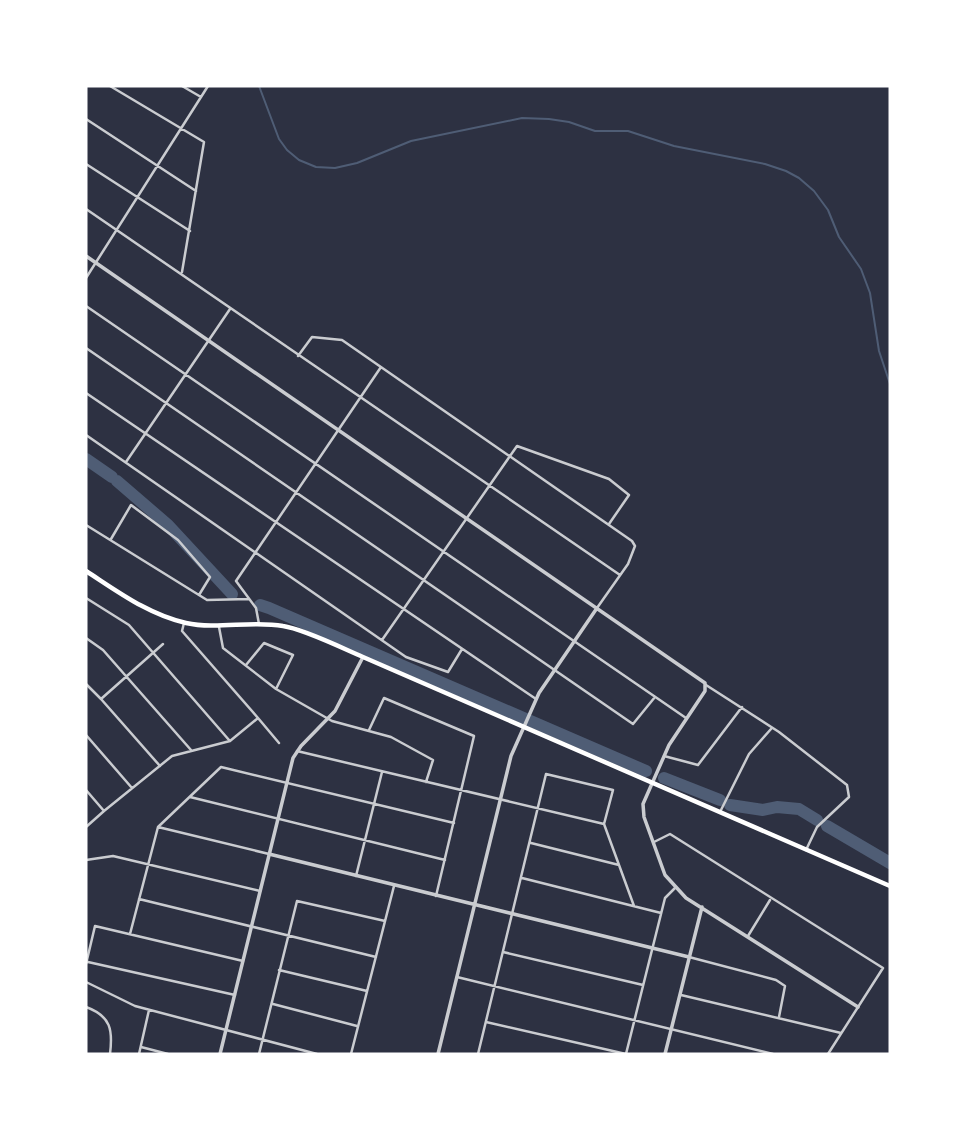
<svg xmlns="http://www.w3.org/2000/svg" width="976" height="1140" viewBox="0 0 976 1140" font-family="'DM Sans',sans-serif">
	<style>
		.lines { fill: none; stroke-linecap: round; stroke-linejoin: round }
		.stream { stroke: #4f5d75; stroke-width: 2 }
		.river { stroke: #4f5d75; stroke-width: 12 }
		.minor { stroke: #caccd0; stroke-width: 2.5 }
		.tertiary { stroke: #caccd0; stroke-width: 3.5 }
		.trunk { stroke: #fff; stroke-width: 4.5 }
	</style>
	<rect width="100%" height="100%" fill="#2d3142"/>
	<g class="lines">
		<path class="stream" d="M 259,86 L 279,139 L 287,150 L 299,160 L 316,167 L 335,168 L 357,163 L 411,141 L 522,118 L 549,119 L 569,122 L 595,131 L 628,131 L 674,146 L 765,164 L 786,171 L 799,178 L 814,191 L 828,210 L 839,237 L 861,269 L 870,293 L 879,351 L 890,384"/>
		<path class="river" d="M 86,459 L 112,477
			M 117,481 L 168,525 L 232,594
			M 260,605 L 269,608 L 646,771
			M 664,778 L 720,800
			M 730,805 L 763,810 L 777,807 L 799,809 L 817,820
			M 827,826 L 890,863"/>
		<path class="minor" d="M 110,86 L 204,142 L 182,272
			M 182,86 L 201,97
			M 86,119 L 196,191
			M 86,164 L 190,231
			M 86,209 L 620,575
			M 86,278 L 208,86
			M 86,306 L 686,718
			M 86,348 L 633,724 L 655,697
			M 298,356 L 312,337 L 342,340 L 632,541 L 635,546 L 628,564 L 597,608
			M 86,393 L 536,699
			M 86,435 L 406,657 L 448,672 L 462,649
			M 126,462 L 230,309
			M 86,525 L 207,600 L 249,599
			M 111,539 L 131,505 L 178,540 L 210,577 L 199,595
			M 86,598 L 129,625 L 229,740
			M 259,624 L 256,608 L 236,581 L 381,367
			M 219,627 L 223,648 L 276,689 L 332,721 L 391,737 L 433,760 L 426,782
			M 86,638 L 103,650 L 191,750
			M 382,640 L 517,446 L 609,479 L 629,495 L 609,524
			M 246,665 L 264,643 L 293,655 L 276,689
			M 86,684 L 101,699
			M 706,685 L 779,732 L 847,785 L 849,797 L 817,827 L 806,850
			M 258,718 L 279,743
			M 369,730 L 384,698 L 474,736 L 436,896
			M 86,735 L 132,788
			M 297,751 L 604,824
			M 664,756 L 698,765 L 742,707
			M 160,766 L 101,699 L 163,644
			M 86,790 L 104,811 L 172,756 L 230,741 L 258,718 L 182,631 L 184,623
			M 190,797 L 445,860
			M 720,812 L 749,754 L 771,729
			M 86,827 L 104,811
			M 158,827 L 269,854
			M 654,842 L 670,834 L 883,968 L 828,1054
			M 531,843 L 619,865
			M 86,860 L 113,856 L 260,891
			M 356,876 L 382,772
			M 522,878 L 661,913
			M 139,899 L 376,957
			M 130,934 L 158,827 L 221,767 L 454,823
			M 748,936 L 770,900
			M 503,952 L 643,985
			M 689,957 L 776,980 L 785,986 L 779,1017
			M 88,962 L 235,995
			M 86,964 L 95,926 L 243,961
			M 279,970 L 367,991
			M 457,977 L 773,1054
			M 86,982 L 135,1006 L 317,1054
			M 681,995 L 841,1033
			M 273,1004 L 357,1026
			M 86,1007 C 111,1016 113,1030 110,1054
			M 486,1022 L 626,1054
			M 141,1047 L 168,1054
			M 139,1054 L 149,1010
			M 259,1054 L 297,901 L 385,921
			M 351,1054 L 394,886
			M 478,1054 L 546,774 L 613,790 L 604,824 L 634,906
			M 626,1054 L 665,898 L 675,888"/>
		<path class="tertiary" d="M 86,256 L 705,683 L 705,691 L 669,745 L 643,804 L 644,817 L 665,875 L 686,898 L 858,1007
			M 269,854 L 689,957
			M 220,1054 L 293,758 L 301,746 L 335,711 L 363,657
			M 438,1054 L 511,756 L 539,693 L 597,608
			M 665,1054 L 702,907"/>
		<path class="trunk" d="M 86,571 C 117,591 149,615 186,623 C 218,630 251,620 283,626 C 304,629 342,648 363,657 L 890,886"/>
	</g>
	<rect width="976" height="1140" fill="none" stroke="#ffffff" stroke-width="175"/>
</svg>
